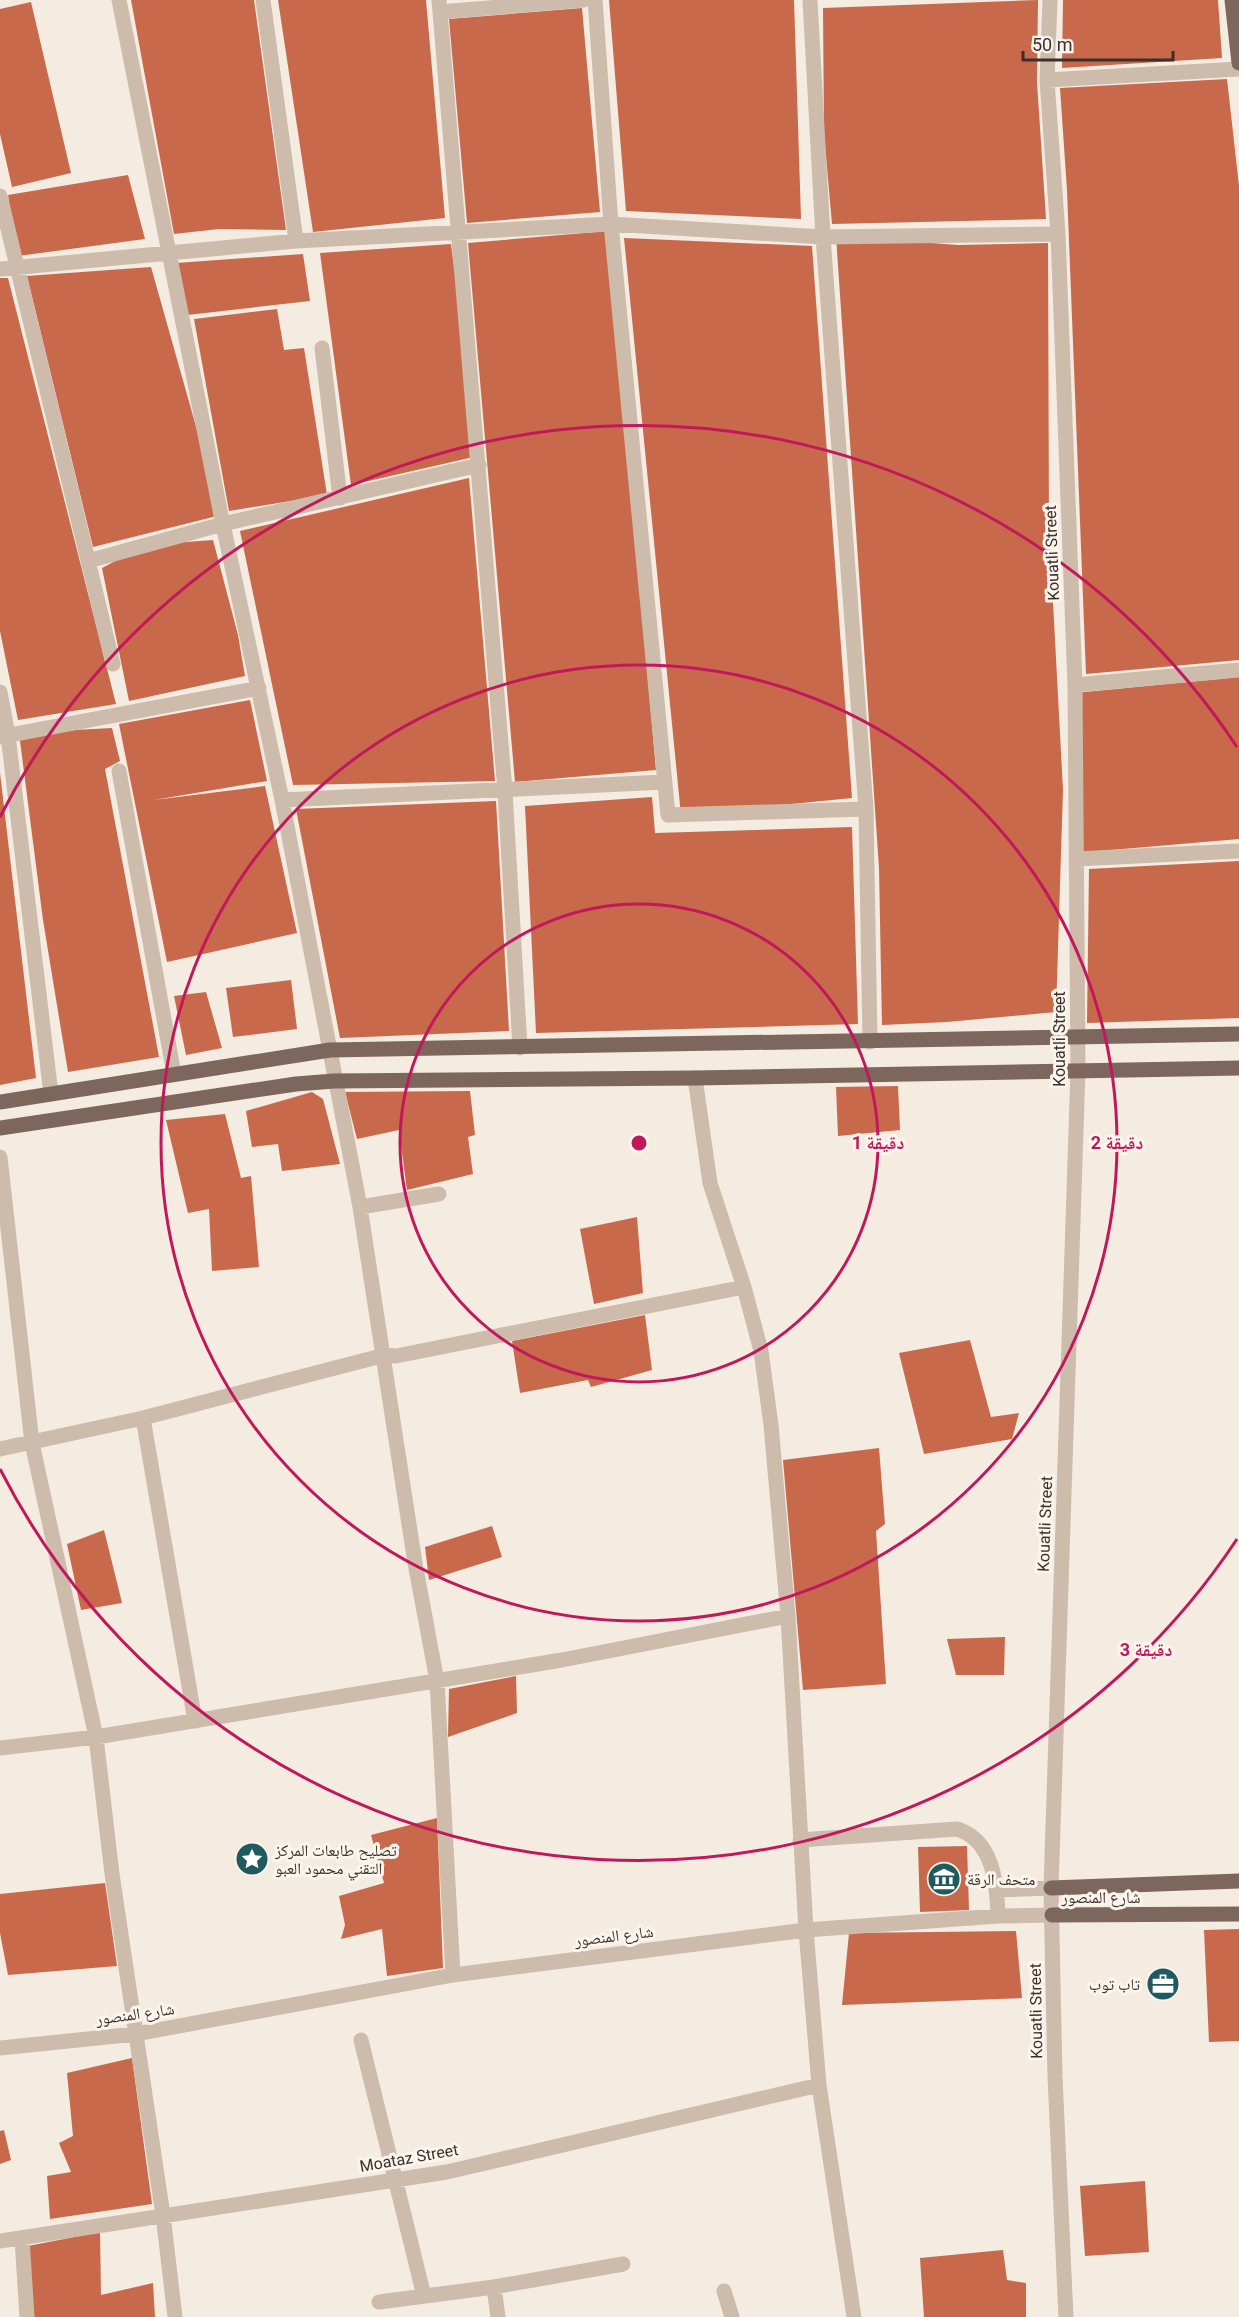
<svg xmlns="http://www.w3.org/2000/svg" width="1239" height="2317" viewBox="0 0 1239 2317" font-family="Roboto,'Noto Naskh Arabic',sans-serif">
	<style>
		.building { fill: #c8694b }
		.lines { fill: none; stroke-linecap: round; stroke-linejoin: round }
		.minor { stroke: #cdbbac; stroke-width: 15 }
		.major { stroke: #7d675c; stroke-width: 15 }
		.ring { fill: none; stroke: #c2185b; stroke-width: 3 }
		.labels { text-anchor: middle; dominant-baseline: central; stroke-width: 6; stroke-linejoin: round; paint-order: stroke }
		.street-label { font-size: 16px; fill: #3b302b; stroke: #fbf5ee }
		.poi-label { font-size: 16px; fill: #3b302b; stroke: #fbf5ee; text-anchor: start }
		.centre { fill: #c2185b; stroke: #fbf5ee; stroke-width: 3 }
		.ring-label { font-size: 18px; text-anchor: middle; font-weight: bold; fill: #c2185b; stroke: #fbf5ee; stroke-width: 6; stroke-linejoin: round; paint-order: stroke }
	</style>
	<rect width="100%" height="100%" fill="#f4ebe1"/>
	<path class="building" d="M 131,0 L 254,0 L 286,230 L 219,229 L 174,234 Z
		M 278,0 L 426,0 L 445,218 L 313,232 Z
		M 609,0 L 794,0 L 801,219 L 626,211 Z
		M 1038,0 L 1037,82 L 1046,219 L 832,224 L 824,133 L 823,8 Z
		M 1063,0 L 1218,0 L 1222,58 L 1062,68 Z
		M 31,2 L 71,173 L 12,187 L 0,134 L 0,9 Z
		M 582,8 L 600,212 L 467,223 L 449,19 Z
		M 1227,79 L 1239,186 L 1239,660 L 1086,674 L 1067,190 L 1060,88 Z
		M 128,175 L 145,239 L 18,256 L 8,195 Z
		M 608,231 L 656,770 L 515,782 L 468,243 Z
		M 836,236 L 958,245 L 1048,243 L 1049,527 L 1063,790 L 1056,1012 L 947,1022 L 882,1025 L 879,868 Z
		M 624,238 L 812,246 L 852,798 L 681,815 Z
		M 451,244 L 478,456 L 351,485 L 320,253 Z
		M 303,254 L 310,301 L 187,315 L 176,263 Z
		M 151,267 L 221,515 L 93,547 L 27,276 Z
		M 0,278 L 8,278 L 116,704 L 18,720 L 0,631 Z
		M 277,309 L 284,350 L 304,348 L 327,495 L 229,511 L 194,319 Z
		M 469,478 L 495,781 L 293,785 L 240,531 Z
		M 213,540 L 238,635 L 245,676 L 129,701 L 102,568 L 146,545 Z
		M 1239,677 L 1239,839 L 1076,853 L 1075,693 Z
		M 250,700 L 267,781 L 154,800 L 265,786 L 297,933 L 167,962 L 119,724 Z
		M 112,728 L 120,761 L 105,769 L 159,1057 L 68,1072 L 43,920 L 19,733 Z
		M 0,773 L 36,1078 L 0,1085 Z
		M 652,797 L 655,833 L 852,827 L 858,1024 L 536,1033 L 525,806 Z
		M 496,801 L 509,1031 L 340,1038 L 296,809 Z
		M 1239,861 L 1239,1018 L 1087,1023 L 1089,869 Z
		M 291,980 L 297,1029 L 233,1037 L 226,988 Z
		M 206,992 L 222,1048 L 186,1055 L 174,996 Z
		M 898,1086 L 900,1130 L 838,1136 L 836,1087 Z
		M 470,1091 L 475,1135 L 468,1137 L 473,1174 L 407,1190 L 399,1130 L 357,1139 L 345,1092 Z
		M 312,1092 L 323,1099 L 340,1164 L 282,1171 L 278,1144 L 252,1147 L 246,1111 Z
		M 225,1114 L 241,1178 L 251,1176 L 259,1267 L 212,1271 L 209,1209 L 188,1213 L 166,1120 Z
		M 637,1217 L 643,1293 L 594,1304 L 580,1229 Z
		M 645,1315 L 652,1370 L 591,1387 L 588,1380 L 520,1393 L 512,1341 Z
		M 970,1340 L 991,1417 L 1019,1413 L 1012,1439 L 924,1454 L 899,1353 Z
		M 879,1448 L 885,1524 L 876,1531 L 886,1684 L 803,1690 L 783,1460 Z
		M 492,1526 L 502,1557 L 429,1580 L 425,1547 Z
		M 104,1530 L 122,1603 L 81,1610 L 67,1544 Z
		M 1005,1637 L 1004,1675 L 956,1675 L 947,1639 Z
		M 516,1676 L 517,1713 L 448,1737 L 449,1689 Z
		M 437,1818 L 443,1968 L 387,1976 L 382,1929 L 341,1939 L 345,1925 L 339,1896 L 384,1883 L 371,1835 Z
		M 967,1846 L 969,1910 L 920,1912 L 918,1847 Z
		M 105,1883 L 117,1966 L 8,1975 L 0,1933 L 0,1894 Z
		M 1239,1929 L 1239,2041 L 1209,2042 L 1204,1930 Z
		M 1016,1931 L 1022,1998 L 842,2005 L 849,1933 Z
		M 132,2058 L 152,2204 L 50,2219 L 47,2176 L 71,2172 L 59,2143 L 73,2136 L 67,2073 Z
		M 4,2130 L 11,2160 L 0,2164 L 0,2131 Z
		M 1145,2181 L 1149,2252 L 1085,2256 L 1080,2186 Z
		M 100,2232 L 101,2295 L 153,2283 L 155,2317 L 26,2317 L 23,2247 Z
		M 1003,2250 L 1007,2280 L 1026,2283 L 1026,2317 L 924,2317 L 920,2258 Z"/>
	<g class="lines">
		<path class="minor" d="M 119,0 L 221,515 L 282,800 L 360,1207 L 415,1563 L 437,1681 L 453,1975
			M 263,0 L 296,241
			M 439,0 L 505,791 L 520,1048
			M 595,0 L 611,224 L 668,815 L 866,809
			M 810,0 L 823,237 L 866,809 L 870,1042
			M 1050,0 L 1047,80 L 1058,234 L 1075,685 L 1078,1070 L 1051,1888 L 1055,2077 L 1066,2317
			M 440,12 L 584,0
			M 1047,80 L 1239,69
			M 0,196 L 113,664
			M 0,269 L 296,241 L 611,224 L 823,237 L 1058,234
			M 322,348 L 340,498
			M 88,561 L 223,524 L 479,465
			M 1075,685 L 1239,670
			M 0,692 L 8,735 L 51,1094
			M 0,737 L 259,688
			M 119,771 L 174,1074
			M 282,800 L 665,782
			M 1076,859 L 1239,851
			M 695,1078 L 710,1183 L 744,1287 L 761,1351 L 771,1425 L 788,1616 L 806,1930 L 819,2085 L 854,2317
			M 0,1157 L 32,1443 L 96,1737 L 112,1874 L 163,2215 L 175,2317
			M 360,1207 L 439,1194
			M 143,1418 L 195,1721
			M 0,1449 L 143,1418 L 385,1355 L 396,1356 L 744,1287
			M 0,1748 L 96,1737 L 562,1660 L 788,1616
			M 800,1840 L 957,1829 C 993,1840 997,1883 998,1916
			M 997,1890 L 1051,1888
			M 361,2040 L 424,2296
			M 0,2048 L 136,2034 L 453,1975 L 806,1930 L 998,1916 L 1052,1915
			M 22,2238 L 27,2317
			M 0,2241 L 447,2172 L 819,2085
			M 494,2287 L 498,2317
			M 724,2291 L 732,2317
			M 379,2302 L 494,2287 L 623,2264"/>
		<path class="major" d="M 1232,0 L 1239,63
			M 0,1102 L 330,1050 L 1239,1034
			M 0,1128 L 296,1084 L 334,1081 L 695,1078 L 1239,1068
			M 1051,1888 L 1239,1881
			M 1052,1915 L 1239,1914"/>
	</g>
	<g class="ring">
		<circle cx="639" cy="1143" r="239"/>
		<circle cx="639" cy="1143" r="478"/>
		<path d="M1237 1539A717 717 0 0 1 0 1469M0 817A717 717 0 0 1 1237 747"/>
	</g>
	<defs>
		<g id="sight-disc" transform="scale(1.725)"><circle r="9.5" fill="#1f5a5e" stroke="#fbf5ee"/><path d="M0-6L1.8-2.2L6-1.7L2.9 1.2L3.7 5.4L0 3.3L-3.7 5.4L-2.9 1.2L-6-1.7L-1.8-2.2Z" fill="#fff"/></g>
		<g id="museum-disc" transform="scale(1.725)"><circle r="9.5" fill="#1f5a5e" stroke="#fbf5ee"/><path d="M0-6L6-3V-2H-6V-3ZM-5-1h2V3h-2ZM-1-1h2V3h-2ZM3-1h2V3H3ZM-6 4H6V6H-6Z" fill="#fff"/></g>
		<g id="office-disc" transform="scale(1.725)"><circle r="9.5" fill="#1f5a5e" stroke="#fbf5ee"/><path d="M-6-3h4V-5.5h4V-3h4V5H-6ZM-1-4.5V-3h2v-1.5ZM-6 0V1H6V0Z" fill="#fff"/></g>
	</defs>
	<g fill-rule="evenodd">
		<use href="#sight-disc" x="252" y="1859"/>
		<use href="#museum-disc" x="944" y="1879"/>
		<use href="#office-disc" x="1163" y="1984"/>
	</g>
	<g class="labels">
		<g class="street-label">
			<text transform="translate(1052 553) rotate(-92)">Kouatli Street</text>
			<text transform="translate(1059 1039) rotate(-90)">Kouatli Street</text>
			<text transform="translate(1045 1524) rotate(-88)">Kouatli Street</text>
			<text x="1101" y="1897">شارع المنصور</text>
			<text transform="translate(614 1936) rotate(-7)">شارع المنصور</text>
			<text transform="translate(1036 2011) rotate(-91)">Kouatli Street</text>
			<text transform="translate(135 2014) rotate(-8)">شارع المنصور</text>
			<text transform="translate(409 2158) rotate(-10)">Moataz Street</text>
		</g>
		<g class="poi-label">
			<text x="275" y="1850">تصليح طابعات المركز<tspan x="275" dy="18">التقني محمود العبو</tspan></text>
			<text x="967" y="1879">متحف الرقة</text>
			<text x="1140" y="1984" text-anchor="end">تاب توب</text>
		</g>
	</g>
	<circle cx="639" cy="1143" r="9" class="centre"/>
	<g class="ring-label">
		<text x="878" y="1149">1 دقيقة</text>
		<text x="1117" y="1149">2 دقيقة</text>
		<text x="1146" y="1656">3 دقيقة</text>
	</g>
	<path d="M1023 51v9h150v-9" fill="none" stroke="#3b302b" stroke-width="3"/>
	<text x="1032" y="51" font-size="18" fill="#3b302b" stroke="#fbf5ee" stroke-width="4.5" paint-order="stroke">50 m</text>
</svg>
